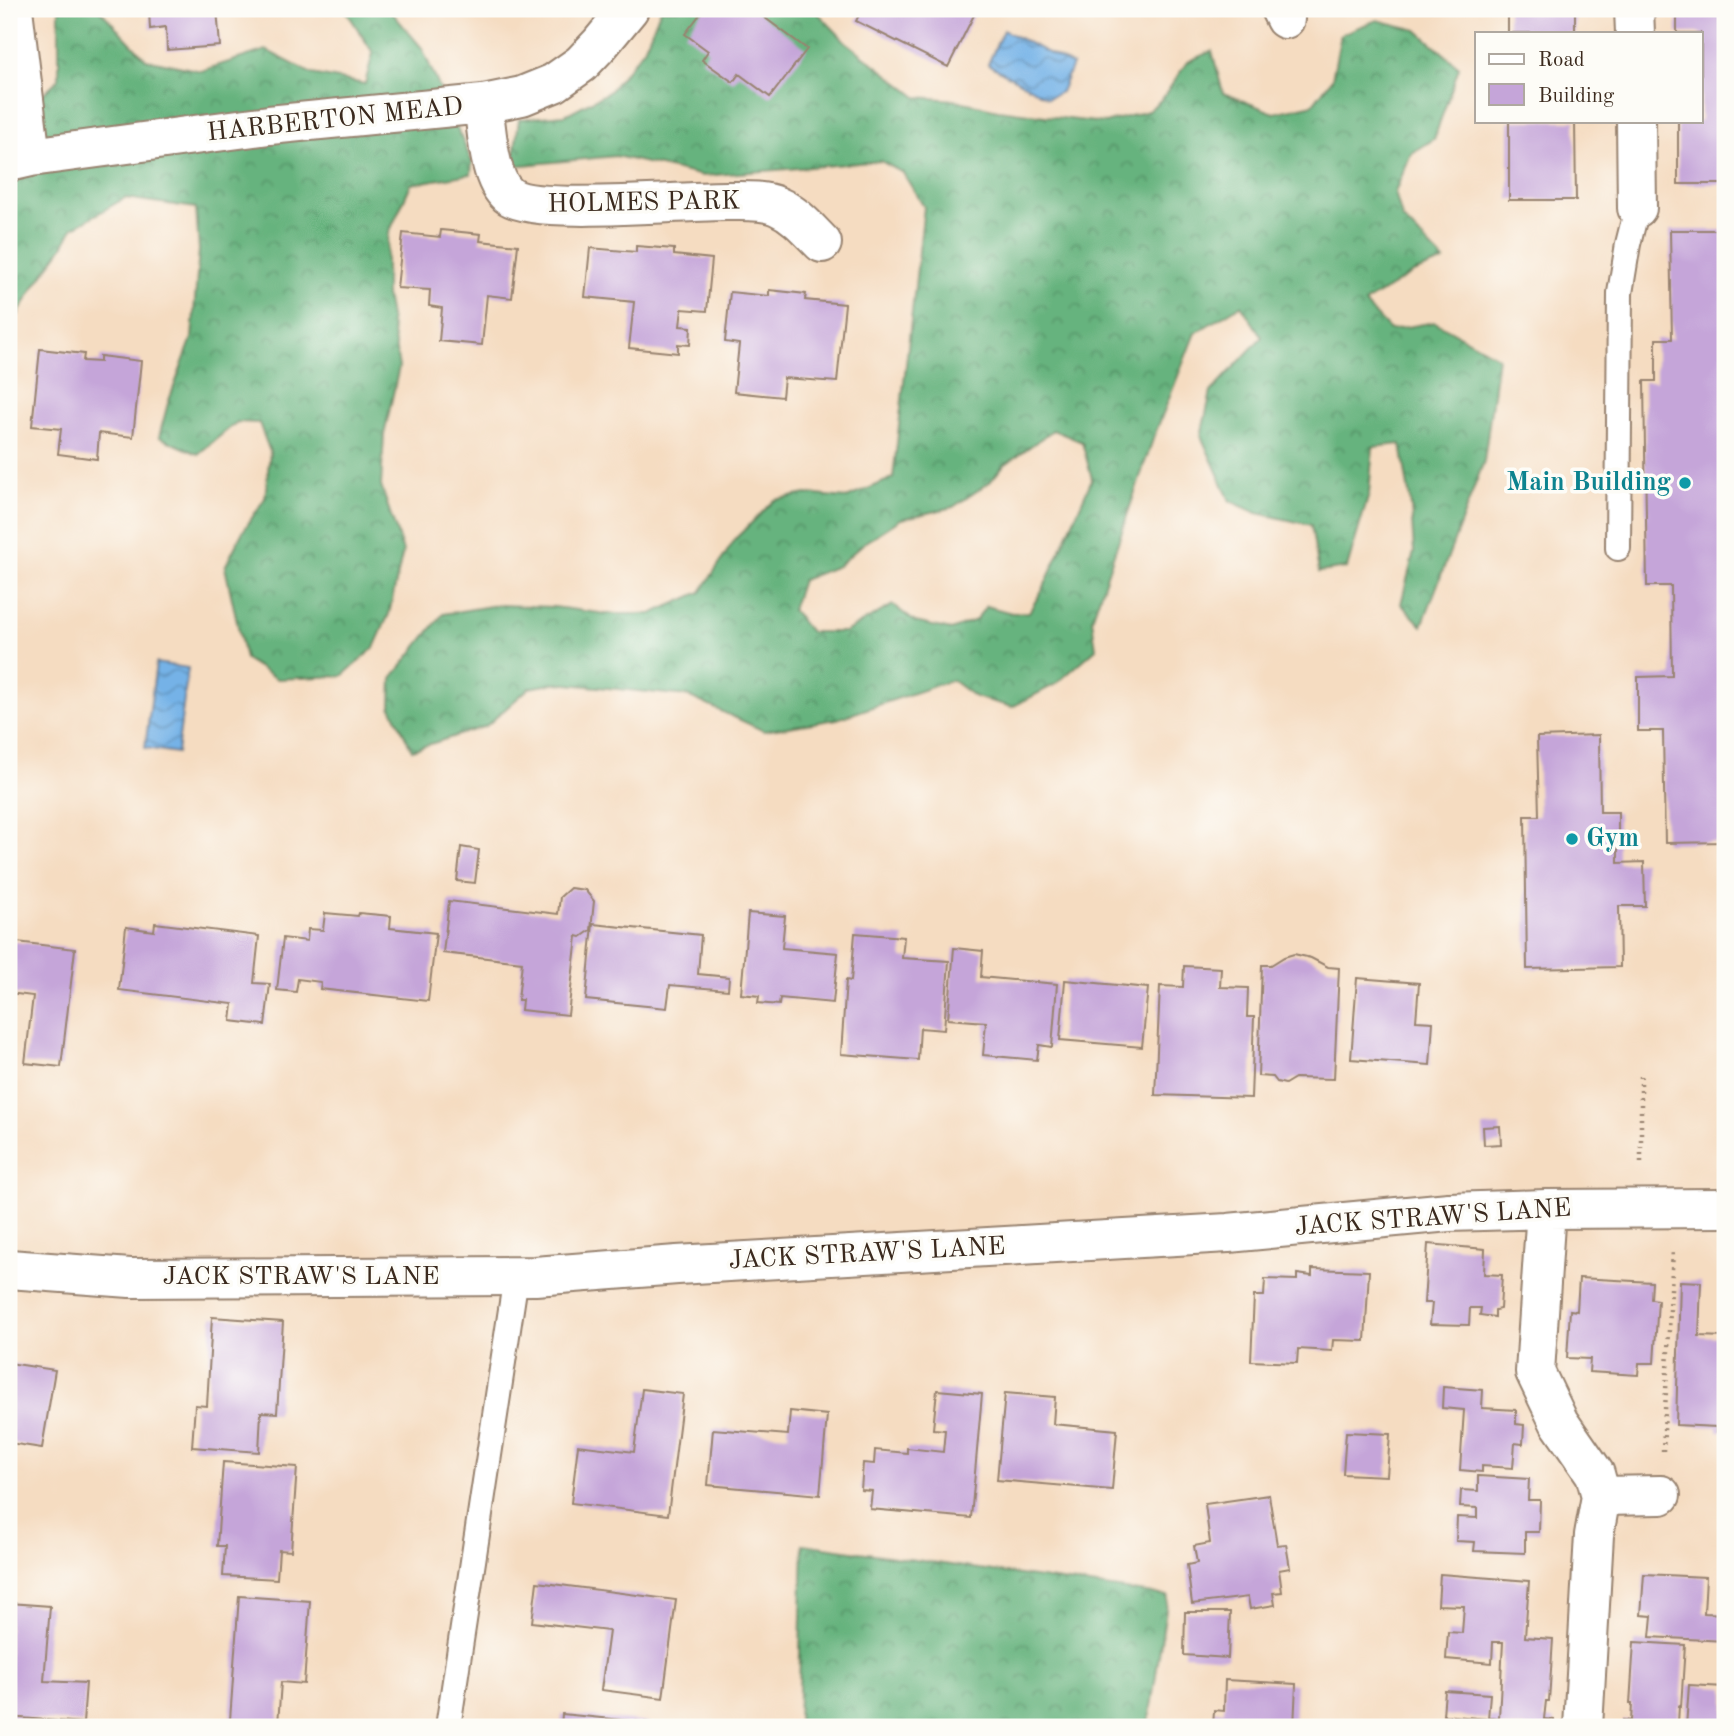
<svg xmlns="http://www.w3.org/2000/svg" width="1734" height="1736" viewBox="0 0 1734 1736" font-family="'Old Standard TT',serif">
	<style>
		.forest { fill: url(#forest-crowns); stroke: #506e4e; stroke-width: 2; fill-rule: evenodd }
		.water { fill: url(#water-waves); stroke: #586e82; stroke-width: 2 }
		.building { fill: #c5a5d9 }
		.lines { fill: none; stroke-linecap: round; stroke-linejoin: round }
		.lane-casing { stroke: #988370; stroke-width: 28 }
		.street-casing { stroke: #988370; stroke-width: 42 }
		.path { stroke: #988370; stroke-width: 4.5; stroke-dasharray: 2 5; stroke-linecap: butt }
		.lane { stroke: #fff; stroke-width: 24 }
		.street { stroke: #fff; stroke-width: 38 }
		.culture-dot { fill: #0f9aa8; stroke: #fdfcf7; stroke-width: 2.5 }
		.labels { text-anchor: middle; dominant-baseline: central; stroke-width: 7; stroke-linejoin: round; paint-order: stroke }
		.street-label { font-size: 26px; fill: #3b2a1e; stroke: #fdfcf7 }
		.culture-label { font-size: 26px; font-weight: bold; fill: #0d838f; stroke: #fdfcf7; text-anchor: end }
	</style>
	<defs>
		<pattern id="forest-crowns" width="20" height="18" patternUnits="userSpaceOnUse" patternTransform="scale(1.75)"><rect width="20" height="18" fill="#66b37e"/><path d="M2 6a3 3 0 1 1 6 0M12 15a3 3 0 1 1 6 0" fill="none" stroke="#559267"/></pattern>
		<pattern id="water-waves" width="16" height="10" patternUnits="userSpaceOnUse" patternTransform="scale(1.75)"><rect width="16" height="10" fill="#74b2e7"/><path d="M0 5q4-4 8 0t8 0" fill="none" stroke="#6091bb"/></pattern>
	</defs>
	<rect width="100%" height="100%" fill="#fdfcf7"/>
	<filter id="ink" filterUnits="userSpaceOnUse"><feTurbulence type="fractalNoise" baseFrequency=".0143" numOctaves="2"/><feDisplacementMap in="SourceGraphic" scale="14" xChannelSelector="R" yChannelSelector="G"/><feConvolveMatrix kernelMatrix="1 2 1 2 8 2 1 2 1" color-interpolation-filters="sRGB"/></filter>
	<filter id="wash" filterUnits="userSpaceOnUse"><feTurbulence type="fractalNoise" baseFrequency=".00686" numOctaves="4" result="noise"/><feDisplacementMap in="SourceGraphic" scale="28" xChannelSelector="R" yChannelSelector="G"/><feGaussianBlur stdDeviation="1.57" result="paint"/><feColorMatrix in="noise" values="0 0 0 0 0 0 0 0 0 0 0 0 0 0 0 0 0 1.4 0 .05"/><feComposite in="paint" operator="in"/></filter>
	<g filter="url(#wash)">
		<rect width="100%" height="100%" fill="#f5dcc1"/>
		<path class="forest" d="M 59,9 L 99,9 L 146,59 L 201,71 L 266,50 L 312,74 L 365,84 L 373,53 L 345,9 L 389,9 L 422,48 L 472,162 L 471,174 L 411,184 L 389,233 L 386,259 L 386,295 L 399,367 L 384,435 L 381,486 L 403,551 L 389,614 L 374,648 L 342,676 L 277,679 L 245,659 L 225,567 L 242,533 L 265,498 L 270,452 L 259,423 L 237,422 L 198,454 L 159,437 L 168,403 L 192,338 L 199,250 L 196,208 L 125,198 L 73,228 L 62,248 L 35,286 L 9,329 L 9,125 L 59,79 Z
			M 661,9 L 814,9 L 846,42 L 917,97 L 955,100 L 998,110 L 1077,120 L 1105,123 L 1148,111 L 1163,98 L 1187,62 L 1212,51 L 1223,93 L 1274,113 L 1313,104 L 1332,79 L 1341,34 L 1377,20 L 1417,30 L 1459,67 L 1434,139 L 1411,153 L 1395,192 L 1402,218 L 1444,261 L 1413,273 L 1364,303 L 1390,330 L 1435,322 L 1498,357 L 1484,461 L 1422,626 L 1401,604 L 1414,552 L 1411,506 L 1401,444 L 1373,447 L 1369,494 L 1347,568 L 1319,572 L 1311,525 L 1257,513 L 1230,501 L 1201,436 L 1211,392 L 1262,337 L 1241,305 L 1195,333 L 1153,439 L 1092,619 L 1096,649 L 1056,684 L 1012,707 L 975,697 L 952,680 L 837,719 L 764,731 L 688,696 L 557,683 L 529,688 L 486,726 L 412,750 L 391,707 L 392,678 L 443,614 L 497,605 L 554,607 L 607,614 L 651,614 L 701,592 L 736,538 L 775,500 L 806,494 L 847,498 L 893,478 L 924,207 L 903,173 L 881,161 L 703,176 L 616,156 L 513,166 L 519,119 L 565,115 L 609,92 L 644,49 ZM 1053,430 L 1082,442 L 1092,479 L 1044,587 L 1029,612 L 1012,613 L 986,606 L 976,620 L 951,630 L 915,622 L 893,605 L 845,632 L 810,632 L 792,610 L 802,580 L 838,566 L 864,543 L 901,519 L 953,507 L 990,482 L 1003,466 Z
			M 803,1544 L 1168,1596 L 1148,1727 L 798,1727 Z"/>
		<path class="water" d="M 1003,30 L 1072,65 L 1061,92 L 1048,98 L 988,64 Z
			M 156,663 L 188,668 L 177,753 L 145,748 Z"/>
		<g id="blocks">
			<path class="building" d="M 163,9 L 217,9 L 220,46 L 167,50 L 166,27 L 150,29 L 149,10 Z
				M 704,9 L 753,9 L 807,49 L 770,97 L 739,74 L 733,82 L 702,60 L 708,51 L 685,34 Z
				M 862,9 L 977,9 L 948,67 L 856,21 Z
				M 1508,9 L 1575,9 L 1575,33 L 1508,33 Z
				M 1677,9 L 1725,9 L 1725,184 L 1678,184 L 1678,121 L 1701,121 L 1701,33 L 1677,33 Z
				M 1509,121 L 1575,121 L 1576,200 L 1509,200 Z
				M 441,230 L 481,234 L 480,241 L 518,245 L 512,298 L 487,295 L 482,345 L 439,341 L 442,308 L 429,306 L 430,290 L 397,288 L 403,233 L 440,237 Z
				M 1670,230 L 1725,230 L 1725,842 L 1665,843 L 1663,731 L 1638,731 L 1638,677 L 1672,676 L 1671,586 L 1647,586 L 1644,381 L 1656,381 L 1656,339 L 1672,339 Z
				M 636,246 L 674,249 L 674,255 L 712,259 L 707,311 L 682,309 L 680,326 L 691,327 L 690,345 L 678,344 L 678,353 L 629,348 L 634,302 L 585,297 L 590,248 L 636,252 Z
				M 769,290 L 806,294 L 805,300 L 845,304 L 837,382 L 784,378 L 782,397 L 734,392 L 739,344 L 725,342 L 730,292 L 769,296 Z
				M 40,349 L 84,354 L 83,361 L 100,362 L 100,356 L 141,361 L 133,437 L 99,433 L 97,459 L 58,454 L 61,429 L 32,426 Z
				M 1599,735 L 1600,812 L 1618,812 L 1618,863 L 1644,862 L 1645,906 L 1619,906 L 1620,967 L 1527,969 L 1525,816 L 1539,816 L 1537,737 Z
				M 461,847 L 479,850 L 475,883 L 457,881 Z
				M 570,888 L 585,890 L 594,901 L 591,930 L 581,937 L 577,936 L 568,1015 L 521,1010 L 522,1000 L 518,1000 L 522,962 L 443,953 L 449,901 L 558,914 L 560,897 Z
				M 325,913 L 358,916 L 359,913 L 391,916 L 390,928 L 436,933 L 428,1001 L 320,989 L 321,982 L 298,979 L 296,992 L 277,990 L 283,938 L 307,941 L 308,929 L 323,930 Z
				M 748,913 L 785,916 L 782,948 L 838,953 L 833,1003 L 780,998 L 779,1005 L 758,1003 L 759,996 L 741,994 Z
				M 155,923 L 259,936 L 254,983 L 270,984 L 265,1025 L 231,1021 L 233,1004 L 119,990 L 126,927 L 154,931 Z
				M 593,924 L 701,935 L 698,974 L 729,977 L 728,990 L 670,985 L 667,1008 L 586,1000 Z
				M 855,933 L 904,937 L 902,958 L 949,961 L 944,1030 L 920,1028 L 918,1060 L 841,1054 L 846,980 L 851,981 Z
				M 9,941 L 75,949 L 61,1067 L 25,1063 L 33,996 L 9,993 Z
				M 954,948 L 983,951 L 981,977 L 1057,984 L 1052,1047 L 1039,1045 L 1037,1060 L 983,1055 L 986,1022 L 948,1019 Z
				M 1294,954 L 1311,958 L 1328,967 L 1339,968 L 1334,1079 L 1295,1078 L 1285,1084 L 1277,1082 L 1273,1077 L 1258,1076 L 1262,965 L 1271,965 L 1284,957 Z
				M 1184,966 L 1221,968 L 1220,987 L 1248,988 L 1247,1017 L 1254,1017 L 1251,1098 L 1155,1095 L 1160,986 L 1183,987 Z
				M 1357,978 L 1419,983 L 1416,1021 L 1433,1022 L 1430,1065 L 1351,1059 Z
				M 1065,980 L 1148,988 L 1142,1047 L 1060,1040 Z
				M 1500,1126 L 1501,1144 L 1484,1145 L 1483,1127 Z
				M 1428,1244 L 1485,1249 L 1484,1274 L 1502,1275 L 1500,1309 L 1495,1310 L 1495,1317 L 1480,1315 L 1481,1308 L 1470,1308 L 1469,1325 L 1430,1324 L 1432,1303 L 1424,1303 Z
				M 1312,1269 L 1369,1271 L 1365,1341 L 1333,1340 L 1332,1351 L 1298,1349 L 1297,1363 L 1251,1361 L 1254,1296 L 1264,1296 L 1265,1279 L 1297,1280 L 1297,1274 L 1312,1276 Z
				M 1579,1278 L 1652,1282 L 1651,1299 L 1658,1300 L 1654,1363 L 1639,1363 L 1638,1375 L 1589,1372 L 1590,1359 L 1567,1358 L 1570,1310 L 1577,1311 Z
				M 1680,1281 L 1701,1282 L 1699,1336 L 1725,1337 L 1725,1432 L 1717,1432 L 1717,1427 L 1676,1425 Z
				M 212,1317 L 283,1322 L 277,1413 L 261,1412 L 259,1452 L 192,1447 L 195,1405 L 207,1406 Z
				M 9,1363 L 55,1370 L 42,1448 L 9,1443 Z
				M 1443,1387 L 1483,1390 L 1482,1408 L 1516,1410 L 1516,1424 L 1524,1425 L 1523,1444 L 1515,1443 L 1513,1468 L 1482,1466 L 1482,1472 L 1460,1470 L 1464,1410 L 1442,1408 Z
				M 642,1389 L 683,1394 L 668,1515 L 571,1503 L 578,1445 L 634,1452 Z
				M 937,1390 L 982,1394 L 971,1518 L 870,1509 L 872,1491 L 861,1490 L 863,1463 L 874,1464 L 875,1450 L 907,1453 L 907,1448 L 943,1452 L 945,1430 L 933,1429 Z
				M 1005,1393 L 1055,1397 L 1053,1424 L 1117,1430 L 1112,1490 L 997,1480 Z
				M 790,1411 L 827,1415 L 820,1495 L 708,1485 L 713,1429 L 788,1435 Z
				M 1346,1432 L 1390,1434 L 1387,1476 L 1343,1474 Z
				M 223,1462 L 297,1467 L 291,1551 L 279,1550 L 277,1579 L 223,1576 L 225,1546 L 217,1546 Z
				M 1478,1476 L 1529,1479 L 1528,1500 L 1540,1500 L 1539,1532 L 1525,1532 L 1525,1553 L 1474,1551 L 1475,1542 L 1456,1541 L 1457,1517 L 1477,1518 L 1477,1508 L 1460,1507 L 1461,1490 L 1478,1491 Z
				M 1269,1495 L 1277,1545 L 1286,1544 L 1290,1568 L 1279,1570 L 1282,1592 L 1273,1593 L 1275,1605 L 1250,1609 L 1248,1597 L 1192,1604 L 1187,1565 L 1197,1563 L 1194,1546 L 1210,1543 L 1205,1504 Z
				M 1440,1574 L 1529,1581 L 1525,1637 L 1553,1639 L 1549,1701 L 1546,1701 L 1544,1719 L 1554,1720 L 1554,1727 L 1489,1727 L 1490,1717 L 1499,1718 L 1503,1642 L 1493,1642 L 1492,1663 L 1446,1659 L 1448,1632 L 1462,1633 L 1464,1606 L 1438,1605 Z
				M 1644,1574 L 1706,1577 L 1704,1613 L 1725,1614 L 1725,1641 L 1650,1637 L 1652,1616 L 1641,1615 Z
				M 537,1582 L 676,1600 L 663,1698 L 601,1690 L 609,1631 L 532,1622 Z
				M 239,1596 L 310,1601 L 304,1684 L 281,1682 L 278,1724 L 230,1720 Z
				M 9,1603 L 50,1606 L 44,1681 L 86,1683 L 83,1723 L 9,1717 Z
				M 1185,1612 L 1230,1612 L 1228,1658 L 1184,1655 Z
				M 1634,1642 L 1685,1645 L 1681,1707 L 1679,1706 L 1678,1723 L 1683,1724 L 1683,1727 L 1623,1727 L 1623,1720 L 1631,1721 L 1632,1704 L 1630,1704 Z
				M 1225,1680 L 1296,1684 L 1294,1727 L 1213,1727 L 1214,1710 L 1224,1711 Z
				M 1689,1685 L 1725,1687 L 1725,1727 L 1686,1727 Z
				M 1445,1691 L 1490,1694 L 1488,1719 L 1443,1715 Z
				M 562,1714 L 650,1723 L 650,1727 L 561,1727 Z"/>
		</g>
	</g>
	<g filter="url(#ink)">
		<use href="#blocks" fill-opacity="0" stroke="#988370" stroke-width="2"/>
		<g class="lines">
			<g class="lane-casing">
				<path id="lane" d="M 1618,548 L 1620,293 L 1628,244 L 1637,208
					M 448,1727 L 516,1276"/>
			</g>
			<g class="street-casing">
				<path id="street" d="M 13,9 L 31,157
					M 1280,9 L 1285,19
					M 1634,9 L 1635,33
					M 483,104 C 487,128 488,178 508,195 C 533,216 689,200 730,201 C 744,201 764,200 777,206 C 796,214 808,229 822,243
					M 1636,121 L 1637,208
					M 9,162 L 31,157 L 269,125 L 483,104 L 522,96 L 554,83 L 581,64 L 600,44 L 629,9
					M 1546,1209 L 1535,1372 L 1559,1422 L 1595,1474 L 1601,1496 L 1594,1535 L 1583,1727
					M 9,1269 L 130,1278 L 535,1276 L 677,1265 L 1228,1233 L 1449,1212 L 1546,1209 L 1725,1208
					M 1601,1496 L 1661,1495"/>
			</g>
			<path class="path" d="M 1641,1076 L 1641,1166
				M 1663,1451 L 1673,1250"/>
			<use href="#lane" class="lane"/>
			<use href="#street" class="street"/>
		</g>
	</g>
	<g class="culture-dot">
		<circle cx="1685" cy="483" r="7"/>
		<circle cx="1572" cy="839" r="7"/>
	</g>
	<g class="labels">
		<g class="street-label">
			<text transform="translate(335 120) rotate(-6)">HARBERTON MEAD</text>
			<text transform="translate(644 203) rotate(-1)">HOLMES PARK</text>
			<text transform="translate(1433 1218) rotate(-4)">JACK STRAW'S LANE</text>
			<text transform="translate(867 1254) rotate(-3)">JACK STRAW'S LANE</text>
			<text x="301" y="1277">JACK STRAW'S LANE</text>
		</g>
		<g class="culture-label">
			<text x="1671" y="483">Main Building</text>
			<text x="1586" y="839" text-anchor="start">Gym</text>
		</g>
	</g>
	<rect width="1734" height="1736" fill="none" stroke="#fdfcf7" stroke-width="35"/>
	<rect x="1475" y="32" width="228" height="91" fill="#fdfcf7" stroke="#afa8a0" stroke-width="2"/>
	<rect x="1489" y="54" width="35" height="10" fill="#ffffff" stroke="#afa8a0" stroke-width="2"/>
	<text x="1538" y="66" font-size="21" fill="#3b2a1e">Road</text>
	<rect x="1489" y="84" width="35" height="21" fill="#c5a5d9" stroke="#afa8a0" stroke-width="2"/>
	<text x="1538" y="102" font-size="21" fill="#3b2a1e">Building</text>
</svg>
